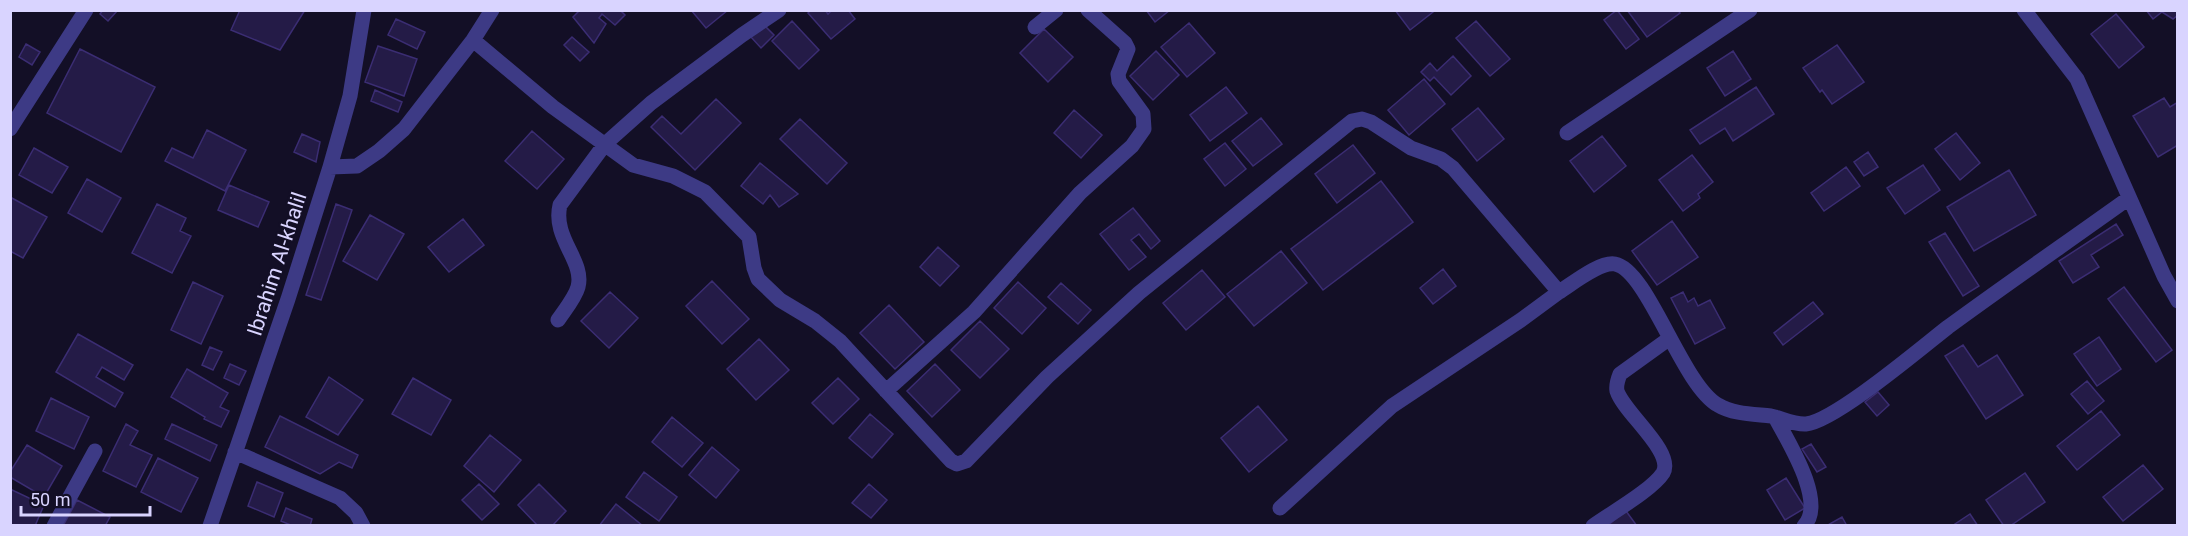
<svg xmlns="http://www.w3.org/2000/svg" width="2188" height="536" viewBox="0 0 2188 536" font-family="Roboto,sans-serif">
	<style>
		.building { fill: #241b47; stroke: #3b2d73; stroke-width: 1.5 }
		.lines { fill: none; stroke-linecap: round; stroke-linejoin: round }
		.minor { stroke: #3d3a85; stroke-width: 15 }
		.labels { text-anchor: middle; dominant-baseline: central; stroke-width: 4.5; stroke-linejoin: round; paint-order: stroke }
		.street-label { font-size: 21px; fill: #d9d4ff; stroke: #130f26 }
	</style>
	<rect width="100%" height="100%" fill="#130f26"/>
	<path class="building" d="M 103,10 L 118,10 L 108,21 L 100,14 Z
		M 240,10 L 305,10 L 280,50 L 231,30 Z
		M 580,10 L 620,10 L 625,15 L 615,25 L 602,14 L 599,18 L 606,24 L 594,43 L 573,17 Z
		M 691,10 L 728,10 L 706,28 Z
		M 811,10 L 825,10 L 828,14 L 832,10 L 848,10 L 855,19 L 831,39 L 808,13 Z
		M 1146,10 L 1170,10 L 1155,22 Z
		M 1395,10 L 1432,10 L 1433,12 L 1410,30 Z
		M 1617,10 L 1639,39 L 1626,49 L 1604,20 Z
		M 1627,10 L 1678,10 L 1680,13 L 1647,37 Z
		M 2146,10 L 2178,10 L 2178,15 L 2173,19 L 2162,12 L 2153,19 Z
		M 2116,14 L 2144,47 L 2119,68 L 2091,34 Z
		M 396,19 L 425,32 L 417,49 L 388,35 Z
		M 792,21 L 819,50 L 799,69 L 772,41 Z
		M 1476,21 L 1510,59 L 1490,76 L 1456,38 Z
		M 1189,23 L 1215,53 L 1187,77 L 1161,47 Z
		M 763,24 L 774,35 L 761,48 L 751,37 Z
		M 1044,29 L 1073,57 L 1048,82 L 1020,53 Z
		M 572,37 L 589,52 L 580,61 L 564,45 Z
		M 26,44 L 40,52 L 32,65 L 19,57 Z
		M 1837,45 L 1864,82 L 1832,104 L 1822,90 L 1820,92 L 1803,68 Z
		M 378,46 L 417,59 L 404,96 L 365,82 Z
		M 80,49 L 155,87 L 121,152 L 47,113 Z
		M 1156,51 L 1179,75 L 1153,100 L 1130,76 Z
		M 1733,51 L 1751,79 L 1725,96 L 1707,68 Z
		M 1453,56 L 1471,76 L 1451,95 L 1434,77 L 1430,81 L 1421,72 L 1430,63 L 1437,71 Z
		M 1424,79 L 1445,104 L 1409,135 L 1388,110 Z
		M 1226,87 L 1247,113 L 1210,141 L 1190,115 Z
		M 1756,87 L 1774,114 L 1733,141 L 1725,128 L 1700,144 L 1690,130 Z
		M 375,90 L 402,102 L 398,112 L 371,101 Z
		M 2164,98 L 2170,107 L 2178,102 L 2178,145 L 2158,157 L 2133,116 Z
		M 716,99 L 741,123 L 695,170 L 651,127 L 662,116 L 681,134 Z
		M 1478,108 L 1504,139 L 1477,161 L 1452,129 Z
		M 1074,110 L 1102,135 L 1081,158 L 1054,133 Z
		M 1261,118 L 1282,144 L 1253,166 L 1232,141 Z
		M 800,119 L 847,163 L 827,184 L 780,139 Z
		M 207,130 L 246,150 L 225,191 L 165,161 L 172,148 L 193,158 Z
		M 532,131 L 564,159 L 537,189 L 505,161 Z
		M 1956,133 L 1980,163 L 1960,180 L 1935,149 Z
		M 302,134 L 320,142 L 316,162 L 294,152 Z
		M 1602,136 L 1626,166 L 1594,192 L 1570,161 Z
		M 1225,143 L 1246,169 L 1225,186 L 1204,159 Z
		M 1353,145 L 1375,173 L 1337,203 L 1315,174 Z
		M 34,148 L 68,167 L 52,193 L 19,175 Z
		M 1868,152 L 1878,167 L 1864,176 L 1854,162 Z
		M 1692,155 L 1713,182 L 1698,194 L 1700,198 L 1683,211 L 1659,180 Z
		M 760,163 L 798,194 L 779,207 L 770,195 L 763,204 L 741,186 Z
		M 1923,165 L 1940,190 L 1905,214 L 1887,188 Z
		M 1846,167 L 1860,186 L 1824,211 L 1811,193 Z
		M 2009,170 L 2036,215 L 1974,251 L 1947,207 Z
		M 87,179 L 121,198 L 102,232 L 68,213 Z
		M 1381,181 L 1413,222 L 1323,290 L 1291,249 Z
		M 229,185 L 269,202 L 258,227 L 218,210 Z
		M 10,197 L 47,217 L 23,258 L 10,251 Z
		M 157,204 L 186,218 L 180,231 L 191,236 L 172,273 L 132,253 Z
		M 336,204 L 352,210 L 321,300 L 306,295 Z
		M 1133,208 L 1160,241 L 1151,249 L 1139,234 L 1131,240 L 1146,257 L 1129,270 L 1100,234 Z
		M 370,215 L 404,234 L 377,280 L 343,261 Z
		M 463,219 L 484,245 L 449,272 L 428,247 Z
		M 1672,221 L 1698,257 L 1657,285 L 1632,251 Z
		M 2116,224 L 2123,235 L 2091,255 L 2099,267 L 2073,283 L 2059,261 Z
		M 1945,233 L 1979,286 L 1963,296 L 1929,242 Z
		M 938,247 L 959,266 L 940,286 L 920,267 Z
		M 1281,251 L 1307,283 L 1254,326 L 1227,294 Z
		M 1443,269 L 1456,286 L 1433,304 L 1420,288 Z
		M 1202,270 L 1225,297 L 1186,330 L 1163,303 Z
		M 712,281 L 749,319 L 722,344 L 686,306 Z
		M 193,282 L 223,296 L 201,344 L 171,330 Z
		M 1018,282 L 1046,308 L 1022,334 L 994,308 Z
		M 1061,283 L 1091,310 L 1078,324 L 1048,297 Z
		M 2124,287 L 2172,350 L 2156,362 L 2108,299 Z
		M 610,292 L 638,318 L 609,348 L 581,321 Z
		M 1683,292 L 1688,302 L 1694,298 L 1698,306 L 1710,300 L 1725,328 L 1695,344 L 1671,298 Z
		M 1813,302 L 1823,314 L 1783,345 L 1774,333 Z
		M 889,305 L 924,342 L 895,369 L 860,333 Z
		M 980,321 L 1009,349 L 980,378 L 951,350 Z
		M 78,334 L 133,365 L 124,380 L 102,367 L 96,377 L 123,393 L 115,407 L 56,372 Z
		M 2099,337 L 2121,369 L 2097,386 L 2074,354 Z
		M 759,339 L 789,370 L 756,400 L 727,369 Z
		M 1963,345 L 1978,367 L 1997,355 L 2023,395 L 1986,419 L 1945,356 Z
		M 210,347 L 222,352 L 213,370 L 202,365 Z
		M 230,364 L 246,371 L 239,385 L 224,378 Z
		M 935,364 L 960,390 L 932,417 L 907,391 Z
		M 187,369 L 228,393 L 220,407 L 229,411 L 221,427 L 204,419 L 205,417 L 171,397 Z
		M 329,377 L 363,400 L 338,435 L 306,417 Z
		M 413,378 L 451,400 L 431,435 L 392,414 Z
		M 838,378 L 859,399 L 833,424 L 812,403 Z
		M 2087,381 L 2104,401 L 2088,414 L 2071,394 Z
		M 1878,392 L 1889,405 L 1877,416 L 1865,402 Z
		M 51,398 L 89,417 L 74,449 L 36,431 Z
		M 1258,406 L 1287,440 L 1249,472 L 1221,438 Z
		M 2101,411 L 2120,435 L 2077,470 L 2057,446 Z
		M 870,414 L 893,434 L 872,458 L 849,438 Z
		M 280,416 L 358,455 L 352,468 L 339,462 L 320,474 L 265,447 Z
		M 672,417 L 703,443 L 682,467 L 652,442 Z
		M 126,424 L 138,431 L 130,445 L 152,455 L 136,487 L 103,471 Z
		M 172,424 L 217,445 L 210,461 L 165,439 Z
		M 490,435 L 521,460 L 494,492 L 464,466 Z
		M 1811,444 L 1826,467 L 1817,472 L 1802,449 Z
		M 27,445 L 62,466 L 44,497 L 10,477 L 10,472 Z
		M 712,447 L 739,470 L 716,498 L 689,475 Z
		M 158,458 L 198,478 L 181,512 L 141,492 Z
		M 2143,465 L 2163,489 L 2123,521 L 2103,497 Z
		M 644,472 L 677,497 L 659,521 L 626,497 Z
		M 2025,473 L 2045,502 L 2010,526 L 2004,526 L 1986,500 Z
		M 1786,478 L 1805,508 L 1785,520 L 1767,490 Z
		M 257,482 L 283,493 L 274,517 L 248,506 Z
		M 479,484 L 499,504 L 482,520 L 462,500 Z
		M 539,484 L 566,511 L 552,526 L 538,526 L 518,505 Z
		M 869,484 L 887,500 L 871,518 L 852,503 Z
		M 10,489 L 44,505 L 35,526 L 10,525 Z
		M 77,500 L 110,517 L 105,526 L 63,526 Z
		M 616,504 L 643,526 L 599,526 Z
		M 286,508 L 312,519 L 310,526 L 293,526 L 281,521 Z
		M 1626,511 L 1637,526 L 1607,526 Z
		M 1970,514 L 1978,526 L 1952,526 Z
		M 1842,517 L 1847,526 L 1826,526 Z"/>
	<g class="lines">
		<path class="minor" d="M 2024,10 L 2077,79 L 2164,276 L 2178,301
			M 1035,27 L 1056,10
			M 473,40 L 553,107 L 633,165 L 673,176 L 705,192 L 749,237 L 754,268 L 758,279 L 780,300 L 815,321 L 840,341 L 951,461 L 957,464 L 966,461 L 1047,377 L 1139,293 L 1352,121 L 1362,119 L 1371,122 L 1411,148 L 1441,159 L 1453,168 L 1559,292 C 1572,284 1600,261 1615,264 C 1648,270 1682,385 1718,405 C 1733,414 1753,414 1771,416 C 1781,418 1795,425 1806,424 C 1835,421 1921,348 1948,327 C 2008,283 2069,241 2129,198
			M 10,129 L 86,10
			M 1567,133 L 1750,10
			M 330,167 L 357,166 L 379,151 L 404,129 L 473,40 L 492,10
			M 558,320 C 564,311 575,298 578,287 C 585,261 552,238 560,205 L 605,144 L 651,103 L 742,35 L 779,10
			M 886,391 L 974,312 L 1080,193 L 1132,146 L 1144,129 L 1143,114 L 1119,81 L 1118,74 L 1128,49 L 1125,43 L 1088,10
			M 1775,417 C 1787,440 1827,502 1804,526
			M 235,452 L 340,498 L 356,513 L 363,526
			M 1280,508 L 1392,406 L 1521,320 L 1559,292
			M 54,526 L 95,451
			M 210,526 L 288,299 L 330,167 L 350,96 L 364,10
			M 1593,526 C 1611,513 1652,490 1663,473 C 1675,452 1624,413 1617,391 C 1616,386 1618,379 1620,374 L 1670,338"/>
	</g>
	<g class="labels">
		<g class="street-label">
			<text transform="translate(277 264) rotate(-72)">Ibrahim Al-khalil</text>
		</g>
	</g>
	<rect width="2188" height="536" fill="none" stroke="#d9d4ff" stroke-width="24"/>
	<path d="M21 506v9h129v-9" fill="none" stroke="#d9d4ff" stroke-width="3"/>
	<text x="30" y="506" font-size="18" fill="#d9d4ff" stroke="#130f26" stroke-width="4.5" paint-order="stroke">50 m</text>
</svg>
